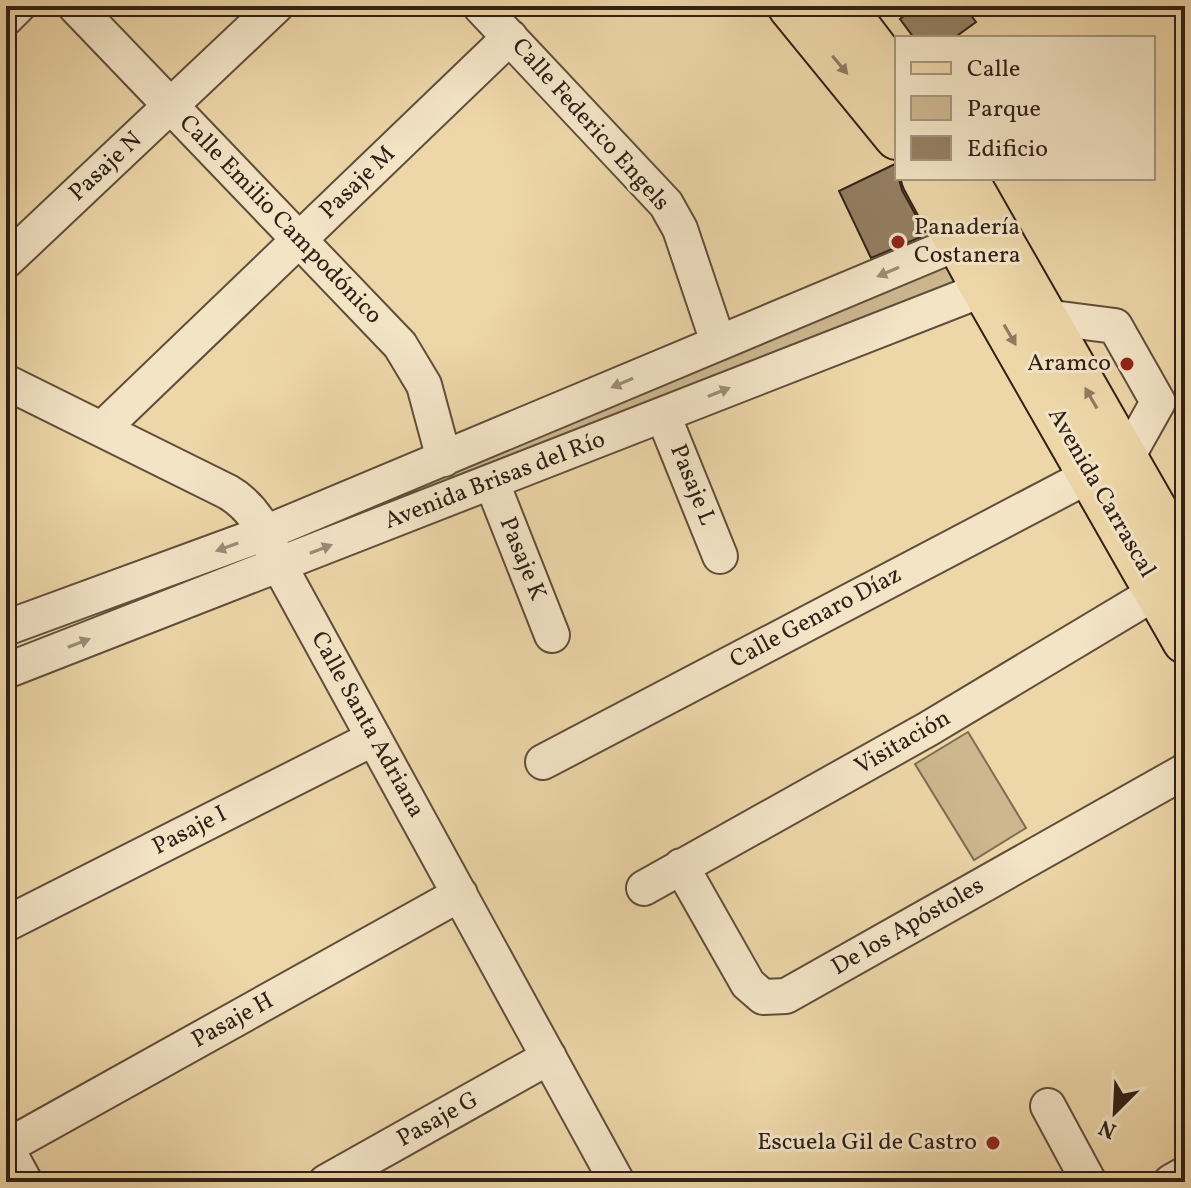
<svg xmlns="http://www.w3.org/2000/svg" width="1191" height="1188" viewBox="0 0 1191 1188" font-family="Vollkorn,serif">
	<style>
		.green { fill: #cdb78f; stroke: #7f6c53; stroke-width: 2 }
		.building { fill: #937f62; stroke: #312017; stroke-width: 2 }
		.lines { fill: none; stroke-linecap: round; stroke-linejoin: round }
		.minor-casing { stroke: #604e3b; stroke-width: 38 }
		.major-casing { stroke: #312017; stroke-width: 48 }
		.minor { stroke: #f3e4c6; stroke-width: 34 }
		.major { stroke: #edd6a8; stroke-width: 44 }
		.oneway { fill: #8f7b60 }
		.oneway2 { fill: #9c8c77 }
		.poi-dot { fill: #8f2418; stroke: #f3e4c6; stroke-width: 3 }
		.labels { text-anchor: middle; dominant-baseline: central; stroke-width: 6; stroke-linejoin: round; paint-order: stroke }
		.street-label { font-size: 24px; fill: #312017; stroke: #f3e4c6 }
		.poi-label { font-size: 24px; fill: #312017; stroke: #f3e4c6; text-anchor: end }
	</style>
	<rect width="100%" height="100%" fill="#edd6a8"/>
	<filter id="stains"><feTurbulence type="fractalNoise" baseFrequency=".0025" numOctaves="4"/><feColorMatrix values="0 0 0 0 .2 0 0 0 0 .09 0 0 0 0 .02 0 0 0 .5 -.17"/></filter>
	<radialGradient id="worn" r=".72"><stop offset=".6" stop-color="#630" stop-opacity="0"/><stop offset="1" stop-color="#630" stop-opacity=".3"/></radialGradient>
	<path class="green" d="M 947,266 L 957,278 L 954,284 L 300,545 L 296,533 Z
		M 968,732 L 1026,828 L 974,860 L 915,764 Z"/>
	<path class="building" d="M 918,6 L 964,6 L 976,22 L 954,38 L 914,38 L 900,19 Z
		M 895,164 L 902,190 L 925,232 L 921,237 L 871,258 L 839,191 Z"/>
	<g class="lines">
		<g class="minor-casing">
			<path id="minor" d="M 75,6 L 400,345 L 424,385 L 444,459
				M 480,6 L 666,204 L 680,229 L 718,342
				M 6,18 L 18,6
				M 6,261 L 276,6
				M 1045,317 L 1115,326 L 1158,402 L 1126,459
				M 6,382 L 228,492 C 257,509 266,535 279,565 L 617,1182
				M 663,415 L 720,556
				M 102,429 L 510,37
				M 492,483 L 552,635
				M 6,628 L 265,533 L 960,242
				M 6,671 L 984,289
				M 543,762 L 1090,475
				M 681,866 L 748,984 L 763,997 L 786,996 L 1185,771
				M 644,888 L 928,729 L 1158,591
				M 6,924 L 374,738
				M 1048,1106 L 1089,1182
				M 6,1147 L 460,894
				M 6,1147 L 25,1182
				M 326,1182 L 549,1057
				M 1171,1182 L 1185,1174"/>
		</g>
		<g class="major-casing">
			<path id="major" d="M 790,6 L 897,137
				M 842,6 L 897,78
				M 924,178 L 984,289 L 1185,641
				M 965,178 L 1185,563"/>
		</g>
		<use href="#minor" class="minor"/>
		<use href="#major" class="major"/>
	</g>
	<defs><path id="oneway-solid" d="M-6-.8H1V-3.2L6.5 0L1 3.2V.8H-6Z" transform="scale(2)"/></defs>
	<g class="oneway">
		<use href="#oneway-solid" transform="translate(840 65) rotate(50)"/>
		<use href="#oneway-solid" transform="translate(1010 335) rotate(60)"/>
		<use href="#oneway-solid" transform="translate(1091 398) rotate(-120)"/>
	</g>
	<g class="oneway2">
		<use href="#oneway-solid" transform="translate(888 272) rotate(157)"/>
		<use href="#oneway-solid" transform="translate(622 383) rotate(157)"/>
		<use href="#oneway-solid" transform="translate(719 392) rotate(-22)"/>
		<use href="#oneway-solid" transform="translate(227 547) rotate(160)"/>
		<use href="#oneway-solid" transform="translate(321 549) rotate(-21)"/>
		<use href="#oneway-solid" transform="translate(79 643) rotate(-21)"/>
	</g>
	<g class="poi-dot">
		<circle cx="898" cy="242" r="8"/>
		<circle cx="1127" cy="364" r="8"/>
		<circle cx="993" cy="1143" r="8"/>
	</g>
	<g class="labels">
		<g class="street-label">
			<text transform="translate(590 125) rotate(48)">Calle Federico Engels</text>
			<text transform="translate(106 167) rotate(-43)">Pasaje N</text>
			<text transform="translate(358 183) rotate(-44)">Pasaje M</text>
			<text transform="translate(280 220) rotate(46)">Calle Emilio Campodónico</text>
			<text transform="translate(495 481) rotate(-21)">Avenida Brisas del Río</text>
			<text transform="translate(692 485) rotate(68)">Pasaje L</text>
			<text transform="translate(1101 493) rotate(60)">Avenida Carrascal</text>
			<text transform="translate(522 559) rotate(68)">Pasaje K</text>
			<text transform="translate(816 618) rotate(-28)">Calle Genaro Díaz</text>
			<text transform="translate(367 725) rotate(61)">Calle Santa Adriana</text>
			<text transform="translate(903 743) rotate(-30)">Visitación</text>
			<text transform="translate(190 831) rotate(-27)">Pasaje I</text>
			<text transform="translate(908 927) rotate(-30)">De los Apóstoles</text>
			<text transform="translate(233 1021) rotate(-29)">Pasaje H</text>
			<text transform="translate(438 1120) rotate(-29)">Pasaje G</text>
		</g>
		<g class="poi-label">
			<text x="914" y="228" text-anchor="start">Panadería<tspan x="914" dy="28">Costanera</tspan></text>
			<text x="1111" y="364">Aramco</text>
			<text x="977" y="1143">Escuela Gil de Castro</text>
		</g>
	</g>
	<rect width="1191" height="1188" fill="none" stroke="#edd6a8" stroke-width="32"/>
	<rect x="8" y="8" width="1175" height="1172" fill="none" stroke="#312017" stroke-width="4"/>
	<rect x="16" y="16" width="1159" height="1156" fill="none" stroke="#312017" stroke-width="2"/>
	<rect x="895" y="36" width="260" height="144" fill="#f3e4c6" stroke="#a59680" stroke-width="2"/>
	<rect x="911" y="62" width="40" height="12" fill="#edd6a8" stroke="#a59680" stroke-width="2"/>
	<text x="967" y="76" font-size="24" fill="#312017">Calle</text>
	<rect x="911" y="96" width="40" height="24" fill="#cdb78f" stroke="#a59680" stroke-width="2"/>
	<text x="967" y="116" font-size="24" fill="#312017">Parque</text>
	<rect x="911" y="136" width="40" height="24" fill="#937f62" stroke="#a59680" stroke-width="2"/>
	<text x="967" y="156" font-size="24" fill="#312017">Edificio</text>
	<g transform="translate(1115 1112) rotate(204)" stroke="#f3e4c6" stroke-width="6" paint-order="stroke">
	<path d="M0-6L14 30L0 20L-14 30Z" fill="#312017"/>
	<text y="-12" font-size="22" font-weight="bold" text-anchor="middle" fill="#312017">N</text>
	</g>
	<rect width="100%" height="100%" filter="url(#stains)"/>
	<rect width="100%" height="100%" fill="url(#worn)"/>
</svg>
